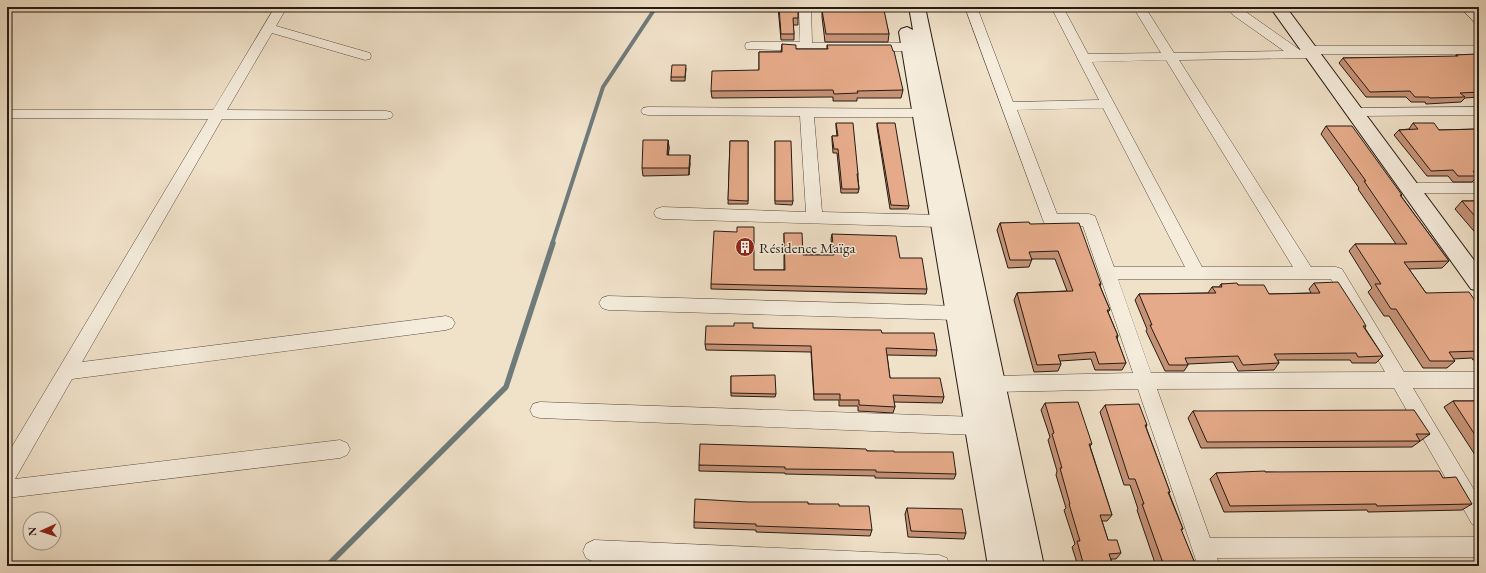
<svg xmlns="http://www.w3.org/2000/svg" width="1486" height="573" viewBox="0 0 1486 573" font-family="'EB Garamond',serif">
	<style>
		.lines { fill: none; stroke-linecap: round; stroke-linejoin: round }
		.stream-far1 { stroke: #6f7b7b; stroke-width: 4 }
		.stream { stroke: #6f7b7b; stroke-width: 5.5 }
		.street-casing { stroke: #584c40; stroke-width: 1 }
		.secondary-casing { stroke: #261b13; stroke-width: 2 }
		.street { fill: #f5ecdc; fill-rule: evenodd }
		.secondary { fill: #f5ecdc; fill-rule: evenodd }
		.wall { fill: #c59276; stroke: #261b13 }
		.shaded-wall { fill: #a07760; stroke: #261b13 }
		.building { fill: #e5aa89; stroke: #261b13 }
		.labels { text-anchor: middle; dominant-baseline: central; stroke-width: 3; stroke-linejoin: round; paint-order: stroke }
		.poi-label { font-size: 15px; fill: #261b13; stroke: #f5ecdc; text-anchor: start }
	</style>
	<rect width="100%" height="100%" fill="#f0e1c9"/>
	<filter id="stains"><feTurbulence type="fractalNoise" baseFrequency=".005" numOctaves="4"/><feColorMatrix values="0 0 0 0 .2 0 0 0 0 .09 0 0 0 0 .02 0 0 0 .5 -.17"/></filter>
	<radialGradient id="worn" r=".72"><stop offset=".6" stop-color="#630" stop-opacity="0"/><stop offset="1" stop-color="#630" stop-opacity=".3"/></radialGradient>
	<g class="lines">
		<path class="stream-far1" d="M 552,244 L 603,87 L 656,7"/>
		<path class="stream" d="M 327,566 L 506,387 L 553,243"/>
		<g class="street-casing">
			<path id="street" d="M 275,7 L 287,7 L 276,26 L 370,53 L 371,56 L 370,59 L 365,60 L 272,33 L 227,110 L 386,111 L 391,112 L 393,115 L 391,118 L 386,119 L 222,119 L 82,362 L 446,316 L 452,318 L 455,323 L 452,328 L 446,330 L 72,379 L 15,479 L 340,440 L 347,443 L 350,449 L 347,455 L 340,458 L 7,498 L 7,455 L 208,119 L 7,118 L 7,110 L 213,110 Z
				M 799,7 L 811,7 L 812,43 L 910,43 L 915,44 L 916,47 L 915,50 L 910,51 L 806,51 L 746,49 L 745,46 L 746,43 L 751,42 L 800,42 Z
				M 965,7 L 977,7 L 1013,102 L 1099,100 L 1051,7 L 1063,7 L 1088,54 L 1161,53 L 1133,7 L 1145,7 L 1174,53 L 1284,51 L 1233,15 L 1227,7 L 1239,7 L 1300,50 L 1309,46 L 1479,46 L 1479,54 L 1318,54 L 1317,57 L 1312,58 L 1179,60 L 1311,267 L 1336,267 L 1342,269 L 1404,372 L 1479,372 L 1479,388 L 1413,388 L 1479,498 L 1479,527 L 1472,524 L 1394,388 L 1157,389 L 1210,538 L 1479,537 L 1479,557 L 1217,558 L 1220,566 L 1198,566 L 1138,389 L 993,392 L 986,390 L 984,384 L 986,378 L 993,376 L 1133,373 L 1083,226 L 1051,226 L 1045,224 L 1043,220 ZM 1166,60 L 1293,267 L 1202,267 L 1092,62 ZM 1103,108 L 1185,267 L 1114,267 L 1095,216 L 1089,214 L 1057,214 L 1017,110 ZM 1118,279 L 1331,279 L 1385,372 L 1151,373 Z
				M 1460,7 L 1473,7 L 1479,13 L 1479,24 L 1475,23 Z
				M 648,107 L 936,109 L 941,110 L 943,113 L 941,116 L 936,117 L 814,117 L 822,212 L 940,215 L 946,217 L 948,221 L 946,225 L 940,227 L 662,219 L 656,217 L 654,213 L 656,209 L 662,207 L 806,212 L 800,116 L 648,115 L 643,114 L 641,111 L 643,108 Z
				M 1479,107 L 1479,115 L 1355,116 L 1350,115 L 1348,112 L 1350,109 L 1355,108 Z
				M 1409,183 L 1479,183 L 1479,193 L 1409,193 L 1404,192 L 1401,188 L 1404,184 Z
				M 608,296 L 957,306 L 963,308 L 966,313 L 963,318 L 957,320 L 608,310 L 602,308 L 599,303 L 602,298 Z
				M 540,402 L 977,417 L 984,420 L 987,426 L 984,432 L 977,435 L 540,418 L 533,416 L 530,410 L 533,404 Z
				M 594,540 L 939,555 L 947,558 L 950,566 L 695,566 L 594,562 L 586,558 L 583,551 L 586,544 Z"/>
		</g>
		<g class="secondary-casing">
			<path id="secondary" d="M 909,7 L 925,7 L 1044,566 L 988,566 L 899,32 L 901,29 L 907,27 L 913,30 Z
				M 1270,7 L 1286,7 L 1479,267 L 1479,291 L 1471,289 Z"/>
		</g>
		<use href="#street" class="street"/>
		<use href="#secondary" class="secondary"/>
	</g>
	<path class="wall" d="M 778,7 L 798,7 L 798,25 L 793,25 L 794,34 L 794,40 L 781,40 Z
		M 823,7 L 884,7 L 885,10 L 884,14 L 889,34 L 888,42 L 825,42 L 822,17 L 822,10 L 823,10 Z
		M 782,44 L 796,49 L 827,49 L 827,45 L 903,90 L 901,98 L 857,98 L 857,101 L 833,101 L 833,97 L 712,98 L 711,91 L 759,70 L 759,52 L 781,52 Z
		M 1456,55 L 1479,56 L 1479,97 L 1465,98 L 1461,102 L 1426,104 L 1425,102 L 1411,102 L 1406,97 L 1366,97 L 1339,63 L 1343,58 L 1455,57 Z
		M 686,68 L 685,81 L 671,81 L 671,77 Z
		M 836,123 L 858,174 L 858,178 L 859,189 L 858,193 L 841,193 L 837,153 L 833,153 L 832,140 L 832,136 L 837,136 L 836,127 Z
		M 877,123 L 909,206 L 908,209 L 890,209 L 877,127 Z
		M 1413,123 L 1439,130 L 1479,129 L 1479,177 L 1477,177 L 1472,182 L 1453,182 L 1448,176 L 1427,176 L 1394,135 L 1399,130 L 1409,129 Z
		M 1326,126 L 1402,195 L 1401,196 L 1449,261 L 1442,268 L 1409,269 L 1426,293 L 1479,306 L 1479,360 L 1473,360 L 1472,358 L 1453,359 L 1455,361 L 1447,368 L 1423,368 L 1389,316 L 1384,316 L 1368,292 L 1372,288 L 1349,251 L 1355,244 L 1396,244 L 1358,189 L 1359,188 L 1321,134 Z
		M 668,140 L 669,148 L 668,155 L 690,163 L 689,175 L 643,176 L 642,168 Z
		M 730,141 L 748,141 L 748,204 L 728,204 Z
		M 775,141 L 793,201 L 792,205 L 775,204 Z
		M 1462,201 L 1479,201 L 1479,237 L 1455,209 Z
		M 1000,223 L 1030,224 L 1101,284 L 1100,286 L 1110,310 L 1108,312 L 1118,336 L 1117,339 L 1126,363 L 1122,370 L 1095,370 L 1091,359 L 1060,361 L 1061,364 L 1058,371 L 1034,372 L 1014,300 L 1017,293 L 1067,291 L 1055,259 L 1032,259 L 1029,267 L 1008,268 L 997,230 Z
		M 784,233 L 803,255 L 833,255 L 831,239 L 832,234 L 900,258 L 927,289 L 926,294 L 711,289 L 711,284 L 754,270 L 784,270 Z
		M 1314,283 L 1366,326 L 1365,328 L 1383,356 L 1376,363 L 1352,363 L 1350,360 L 1278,360 L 1279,363 L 1274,370 L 1238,371 L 1233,362 L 1188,364 L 1188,365 L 1184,371 L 1165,371 L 1146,331 L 1147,329 L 1135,300 L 1139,294 L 1208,293 L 1212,287 L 1219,287 L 1221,284 L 1238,285 L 1269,294 L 1311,293 L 1309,289 Z
		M 753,328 L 882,333 L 937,350 L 936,356 L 887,355 L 890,378 L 944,397 L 942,403 L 894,402 L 895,407 L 893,413 L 858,411 L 858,406 L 839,406 L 839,400 L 814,400 L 811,352 L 706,350 L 705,344 Z
		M 731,376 L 776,394 L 775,397 L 731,396 Z
		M 1453,401 L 1479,401 L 1479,461 L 1444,407 Z
		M 1045,403 L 1092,444 L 1090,446 L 1112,515 L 1107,521 L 1102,521 L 1108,540 L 1121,553 L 1116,559 L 1111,559 L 1113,566 L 1078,566 L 1072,547 L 1075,544 L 1064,510 L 1066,508 L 1056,475 L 1057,471 L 1048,440 L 1050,437 L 1041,410 Z
		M 1105,405 L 1147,425 L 1146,427 L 1170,492 L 1169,493 L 1183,529 L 1181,530 L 1196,566 L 1156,566 L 1137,510 L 1138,509 L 1130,485 L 1124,485 L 1100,412 Z
		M 1193,411 L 1430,434 L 1412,447 L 1201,448 L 1188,418 Z
		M 867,451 L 894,452 L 956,474 L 954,479 L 875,478 L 875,476 L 785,474 L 785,473 L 699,471 L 699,465 Z
		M 1265,472 L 1443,478 L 1472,504 L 1462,510 L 1368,512 L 1367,510 L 1224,512 L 1210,479 L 1216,473 Z
		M 808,504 L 839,506 L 872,530 L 870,536 L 756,532 L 756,530 L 694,528 L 694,522 Z
		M 907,508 L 966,533 L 964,539 L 908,537 L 905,514 Z"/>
	<path class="shaded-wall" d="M 668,140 L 669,148 L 668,163 L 667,155 Z
		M 690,155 L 690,163 L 689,175 L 689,168 Z"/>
	<path class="building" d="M 779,7 L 798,7 L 798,18 L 793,18 L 794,34 L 781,34 Z
		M 824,7 L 884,7 L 885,10 L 884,10 L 889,34 L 826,34 L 822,10 L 825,10 Z
		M 782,44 L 796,45 L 796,49 L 828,49 L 827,45 L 891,45 L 893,51 L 894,51 L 903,90 L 857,91 L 858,93 L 834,94 L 833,90 L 711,91 L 712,71 L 759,70 L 759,52 L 782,52 Z
		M 1476,54 L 1478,56 L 1479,56 L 1479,92 L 1460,93 L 1465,97 L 1430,98 L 1429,97 L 1415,97 L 1410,91 L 1370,92 L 1343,58 L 1458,56 L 1456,55 Z
		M 672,65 L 686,65 L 685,77 L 671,77 Z
		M 836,123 L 853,123 L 858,174 L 857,174 L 859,189 L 842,189 L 838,149 L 834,149 L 832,136 L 838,136 Z
		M 877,123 L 895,123 L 909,206 L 891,205 Z
		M 1413,123 L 1434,123 L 1439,130 L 1479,129 L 1479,171 L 1473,171 L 1477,176 L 1458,176 L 1453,170 L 1431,171 L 1399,130 L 1418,129 Z
		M 1326,126 L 1352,126 L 1402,195 L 1400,195 L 1449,261 L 1404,262 L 1426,293 L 1469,292 L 1479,306 L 1479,351 L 1449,352 L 1455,361 L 1430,361 L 1396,309 L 1391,309 L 1375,284 L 1381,284 L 1355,244 L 1407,244 L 1364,181 L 1366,181 Z
		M 643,140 L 668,140 L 667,155 L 690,155 L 689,168 L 642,168 Z
		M 730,141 L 748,141 L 748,201 L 728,200 Z
		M 775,141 L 791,141 L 793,201 L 775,201 Z
		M 1462,201 L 1479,201 L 1479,221 Z
		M 1029,222 L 1030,224 L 1079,223 L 1101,284 L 1099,284 L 1110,310 L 1107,310 L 1118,336 L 1116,336 L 1126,363 L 1099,364 L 1095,352 L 1058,355 L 1061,364 L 1037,365 L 1017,293 L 1073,291 L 1058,251 L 1029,252 L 1032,260 L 1010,260 L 1000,223 Z
		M 737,227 L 754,227 L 754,270 L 785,270 L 784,233 L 802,233 L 803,255 L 834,255 L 832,234 L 896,236 L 900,258 L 922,258 L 927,289 L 711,284 L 714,231 L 737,232 Z
		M 1338,282 L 1362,319 L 1366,326 L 1363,326 L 1383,356 L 1358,357 L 1356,353 L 1274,354 L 1279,363 L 1244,365 L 1243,365 L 1238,356 L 1185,358 L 1188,365 L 1169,365 L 1150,325 L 1152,325 L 1139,294 L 1216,293 L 1212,287 L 1222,287 L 1221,284 L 1237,283 L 1238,285 L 1264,285 L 1269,294 L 1320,293 L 1314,283 Z
		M 734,323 L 753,323 L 753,328 L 871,330 L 881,330 L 882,333 L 934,333 L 937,350 L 886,348 L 890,378 L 940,378 L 944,397 L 893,395 L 895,407 L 859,405 L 859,400 L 840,400 L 840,394 L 814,394 L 811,346 L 705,344 L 706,326 L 734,326 Z
		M 775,375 L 776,394 L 731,393 L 731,376 Z
		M 1453,401 L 1479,401 L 1479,441 Z
		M 1078,402 L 1092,444 L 1089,444 L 1112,515 L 1100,515 L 1108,540 L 1117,540 L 1121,553 L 1109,554 L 1113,566 L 1084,566 L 1077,541 L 1080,541 L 1069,504 L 1070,504 L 1060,468 L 1062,468 L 1052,434 L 1054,433 L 1045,403 Z
		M 1139,404 L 1147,425 L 1145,425 L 1170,492 L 1168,492 L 1183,529 L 1181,529 L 1196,566 L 1164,566 L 1142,504 L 1144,504 L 1135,479 L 1129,479 L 1105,405 Z
		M 1414,410 L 1430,434 L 1416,434 L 1420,441 L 1207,442 L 1193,411 Z
		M 700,444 L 866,449 L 867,451 L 894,451 L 894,452 L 953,452 L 956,474 L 876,472 L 876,470 L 785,469 L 785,467 L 699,465 Z
		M 1265,471 L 1265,472 L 1439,471 L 1443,478 L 1456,477 L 1472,504 L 1377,506 L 1376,504 L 1230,506 L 1216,473 Z
		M 695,499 L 748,502 L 808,502 L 808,504 L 839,504 L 839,506 L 869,506 L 872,530 L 756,526 L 756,524 L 694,522 Z
		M 907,508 L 962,509 L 966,533 L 911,531 Z"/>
	<defs>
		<g id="building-disc" transform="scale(1)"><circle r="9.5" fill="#8f2418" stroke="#f5ecdc"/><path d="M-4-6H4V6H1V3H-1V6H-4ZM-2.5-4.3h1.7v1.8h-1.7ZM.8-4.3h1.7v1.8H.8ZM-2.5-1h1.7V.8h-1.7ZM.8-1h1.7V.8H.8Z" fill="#fff"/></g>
	</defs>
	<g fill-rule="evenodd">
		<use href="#building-disc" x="745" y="247"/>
	</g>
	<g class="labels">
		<g class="poi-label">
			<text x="759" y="247">Résidence Maïga</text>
		</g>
	</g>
	<rect width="1486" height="573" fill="none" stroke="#f0e1c9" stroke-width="24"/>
	<rect x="8" y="8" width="1470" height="557" fill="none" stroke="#261b13" stroke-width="2"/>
	<rect x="12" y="12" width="1462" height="549" fill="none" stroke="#261b13"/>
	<g transform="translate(42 531) rotate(267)"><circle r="19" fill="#f5ecdc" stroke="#a2988c"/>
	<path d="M0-3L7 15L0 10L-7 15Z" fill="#8f2418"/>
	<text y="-6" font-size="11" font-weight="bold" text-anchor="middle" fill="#261b13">N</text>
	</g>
	<rect width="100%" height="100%" filter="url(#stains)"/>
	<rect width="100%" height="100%" fill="url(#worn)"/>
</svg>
